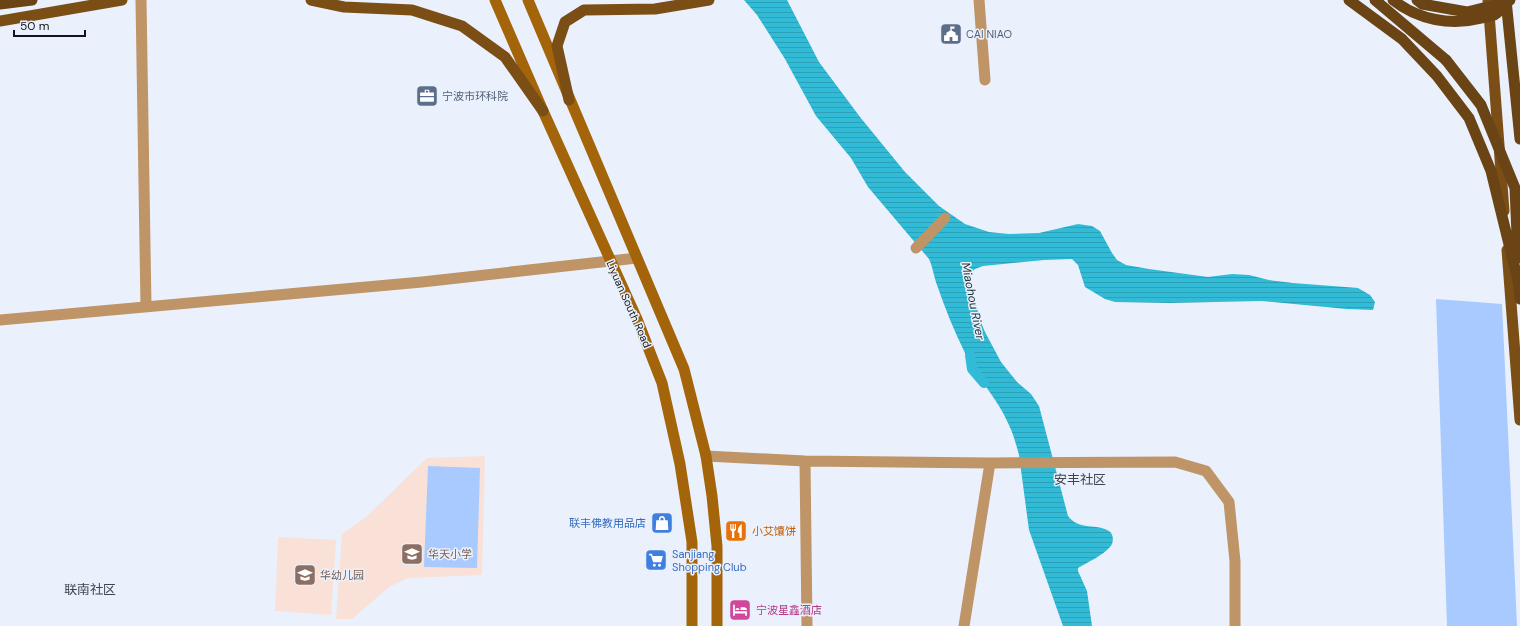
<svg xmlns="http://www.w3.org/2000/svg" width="1520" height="626" viewBox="0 0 1520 626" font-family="'DM Sans','Noto Sans SC',sans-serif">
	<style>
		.education { fill: #f9e1d7 }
		.park { fill: #a8cafe }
		.water { fill: url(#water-rules) }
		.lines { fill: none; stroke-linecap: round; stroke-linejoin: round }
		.canal { stroke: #31bbd6; stroke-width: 10 }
		.minor { stroke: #bf9466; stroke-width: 11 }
		.tertiary { stroke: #bf9466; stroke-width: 11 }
		.secondary { stroke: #a4650a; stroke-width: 11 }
		.primary { stroke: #7b4e16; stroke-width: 11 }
		.trunk { stroke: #6a4414; stroke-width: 11 }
		.trunk-bridge { stroke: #6a4414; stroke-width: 11 }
		.labels { text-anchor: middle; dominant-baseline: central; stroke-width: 3; stroke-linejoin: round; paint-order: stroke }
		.service-label { font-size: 11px; fill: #4e5e75; stroke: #eaf1fc; text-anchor: start }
		.street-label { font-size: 11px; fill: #131619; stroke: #eaf1fc }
		.shop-label { font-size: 11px; fill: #366cbe; stroke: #eaf1fc; text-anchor: end }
		.food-label { font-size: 11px; fill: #c56008; stroke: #eaf1fc; text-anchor: start }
		.education-label { font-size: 11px; fill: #785e54; stroke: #eaf1fc; text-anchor: start }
		.hotel-label { font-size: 11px; fill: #b23c85; stroke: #eaf1fc; text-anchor: start }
		.water-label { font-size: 12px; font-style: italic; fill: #20363b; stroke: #eaf1fc }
		.quarter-label { font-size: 13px; fill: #3f454e; stroke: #eaf1fc }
	</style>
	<defs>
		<pattern id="water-rules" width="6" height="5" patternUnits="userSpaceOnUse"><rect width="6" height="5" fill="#31bbd6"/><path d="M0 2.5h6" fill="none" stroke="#2ba0b7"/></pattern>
	</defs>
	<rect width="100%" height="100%" fill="#eaf1fc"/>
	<path class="education" d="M 485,456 L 482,575 L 408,578 L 389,587 L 352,619 L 336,619 L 342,534 L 366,517 L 427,458 Z
		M 278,537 L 336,540 L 331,615 L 275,611 Z"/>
	<path class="park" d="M 1436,299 L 1502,304 L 1517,626 L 1447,626 Z
		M 428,466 L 480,468 L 477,568 L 424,567 Z"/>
	<path class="water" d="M 744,0 L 787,0 L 819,62 L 860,117 L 905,172 L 939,206 L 965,224 L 989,232 L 1009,234 L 1039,233 L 1078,224 L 1092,226 L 1100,231 L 1112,253 L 1117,260 L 1126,265 L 1149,269 L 1208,277 L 1232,274 L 1249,275 L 1269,280 L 1293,283 L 1358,288 L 1370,295 L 1375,302 L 1373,310 L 1347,309 L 1262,301 L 1170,303 L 1115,302 L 1105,299 L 1085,287 L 1078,265 L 1072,259 L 1044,260 L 983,266 L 975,269 L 972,272 L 970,281 L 980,320 L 985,332 L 1001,362 L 1017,382 L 1031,394 L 1039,406 L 1068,516 C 1079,531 1097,523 1109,531 C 1114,534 1114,543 1110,547 C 1102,556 1088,562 1078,568 L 1078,571 L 1087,591 L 1092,626 L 1063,626 L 1029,530 L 1019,455 C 1016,444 1013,433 1008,423 C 998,399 977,378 965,353 C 954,331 945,308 937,285 C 934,277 933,268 929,259 L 868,187 L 851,158 L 816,116 L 785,59 L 757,15 Z"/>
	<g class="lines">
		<path class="canal" d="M 970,355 L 972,369 L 984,383"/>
		<path class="minor" d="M 141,0 L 146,307
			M 916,248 L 945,218
			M 0,320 L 422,282 L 637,258
			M 706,456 L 805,461 L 990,463 L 1175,462 L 1206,471 L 1229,502 L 1235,561 L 1235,626
			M 805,461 L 807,626
			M 964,626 L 990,463"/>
		<path class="tertiary" d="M 979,0 L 985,80"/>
		<path class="secondary" d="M 495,0 L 543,111 L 637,319 L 662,383 L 680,464 L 692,542 L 692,626
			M 528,0 L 684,369 L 706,456 L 712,496 L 717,546 L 717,626"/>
		<path class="primary" d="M 311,0 L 344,7 L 412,10 L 462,26 L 505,57 L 543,111
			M 1488,0 L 1504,211
			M 0,21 L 122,0
			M 569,100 L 557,46 L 565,22 L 584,10 L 655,9 L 709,0
			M 1507,250 L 1520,420"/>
		<path class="trunk" d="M 1375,0 L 1446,60
			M 1506,0 L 1520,139
			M 0,4 L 32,0
			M 1518,281 L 1520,299"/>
		<path class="trunk-bridge" d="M 1349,0 L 1402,39 L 1437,76 L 1469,118 L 1491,171 L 1518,281
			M 1393,0 C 1418,20 1451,26 1482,18 C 1486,17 1490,16 1494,15 C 1500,12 1505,4 1510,0
			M 1417,0 L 1422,4 L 1467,12 L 1500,4 L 1506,0
			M 1446,60 L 1481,105 L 1515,188 L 1518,258"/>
	</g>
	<defs>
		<g id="civic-square" transform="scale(1.15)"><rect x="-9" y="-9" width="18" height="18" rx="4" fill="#5c6f8a" stroke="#eaf1fc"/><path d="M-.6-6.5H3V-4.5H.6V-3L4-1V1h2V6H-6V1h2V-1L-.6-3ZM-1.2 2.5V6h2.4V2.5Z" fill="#fff"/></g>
		<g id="office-square" transform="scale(1.15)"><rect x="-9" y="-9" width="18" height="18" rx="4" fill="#5c6f8a" stroke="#eaf1fc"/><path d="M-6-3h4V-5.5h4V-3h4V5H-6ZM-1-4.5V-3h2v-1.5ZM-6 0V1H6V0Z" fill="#fff"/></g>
		<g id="shop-square" transform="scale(1.15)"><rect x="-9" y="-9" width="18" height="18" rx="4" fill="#3f7fe0" stroke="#eaf1fc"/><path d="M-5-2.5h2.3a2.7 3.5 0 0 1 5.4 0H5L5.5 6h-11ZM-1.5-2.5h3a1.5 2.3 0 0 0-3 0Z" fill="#fff"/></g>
		<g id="restaurant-square" transform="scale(1.15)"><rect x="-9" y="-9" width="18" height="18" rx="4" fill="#e8710a" stroke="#eaf1fc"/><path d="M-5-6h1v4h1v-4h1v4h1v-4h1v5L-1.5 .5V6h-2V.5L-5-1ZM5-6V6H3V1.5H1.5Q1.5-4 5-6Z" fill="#fff"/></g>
		<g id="school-square" transform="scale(1.15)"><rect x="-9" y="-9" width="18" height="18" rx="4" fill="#8d6e63" stroke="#eaf1fc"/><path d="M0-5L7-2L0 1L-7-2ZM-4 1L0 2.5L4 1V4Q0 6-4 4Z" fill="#fff"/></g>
		<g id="supermarket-square" transform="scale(1.15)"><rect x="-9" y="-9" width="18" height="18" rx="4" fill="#3f7fe0" stroke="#eaf1fc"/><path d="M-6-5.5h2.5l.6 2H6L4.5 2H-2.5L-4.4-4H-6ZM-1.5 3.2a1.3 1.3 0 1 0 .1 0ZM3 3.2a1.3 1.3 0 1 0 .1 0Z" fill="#fff"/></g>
		<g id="hotel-square" transform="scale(1.15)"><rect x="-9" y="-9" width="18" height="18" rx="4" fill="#d1479c" stroke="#eaf1fc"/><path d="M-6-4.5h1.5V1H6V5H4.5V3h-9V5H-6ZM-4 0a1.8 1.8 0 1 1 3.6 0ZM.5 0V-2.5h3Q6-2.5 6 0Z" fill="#fff"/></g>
	</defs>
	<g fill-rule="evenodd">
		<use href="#civic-square" x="951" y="34"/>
		<use href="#office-square" x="427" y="96"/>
		<use href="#shop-square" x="662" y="523"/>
		<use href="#restaurant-square" x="736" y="531"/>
		<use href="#school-square" x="412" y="554"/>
		<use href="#supermarket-square" x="656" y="560"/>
		<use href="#school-square" x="305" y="575"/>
		<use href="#hotel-square" x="740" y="610"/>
	</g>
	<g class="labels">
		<g class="service-label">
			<text x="966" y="34">CAI NIAO</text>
			<text x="442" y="96">宁波市环科院</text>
		</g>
		<g class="street-label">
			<text transform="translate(629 304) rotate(66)">Liyuan South Road</text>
		</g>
		<g class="shop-label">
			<text x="646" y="523">联丰佛教用品店</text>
			<text x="672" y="554" text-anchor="start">Sanjiang<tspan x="672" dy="13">Shopping Club</tspan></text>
		</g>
		<g class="food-label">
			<text x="752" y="531">小艾馕饼</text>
		</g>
		<g class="education-label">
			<text x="428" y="554">华天小学</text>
			<text x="320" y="575">华幼儿园</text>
		</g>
		<g class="hotel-label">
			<text x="756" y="610">宁波星鑫酒店</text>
		</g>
		<g class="water-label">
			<text transform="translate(973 301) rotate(79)">Miaohou River</text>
		</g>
		<g class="quarter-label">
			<text x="1080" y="479">安丰社区</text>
			<text x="90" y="589">联南社区</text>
		</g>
	</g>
	<path d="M14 30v6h71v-6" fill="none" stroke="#131619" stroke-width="2"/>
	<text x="20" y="30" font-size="12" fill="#131619" stroke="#eaf1fc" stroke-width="3" paint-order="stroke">50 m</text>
</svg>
